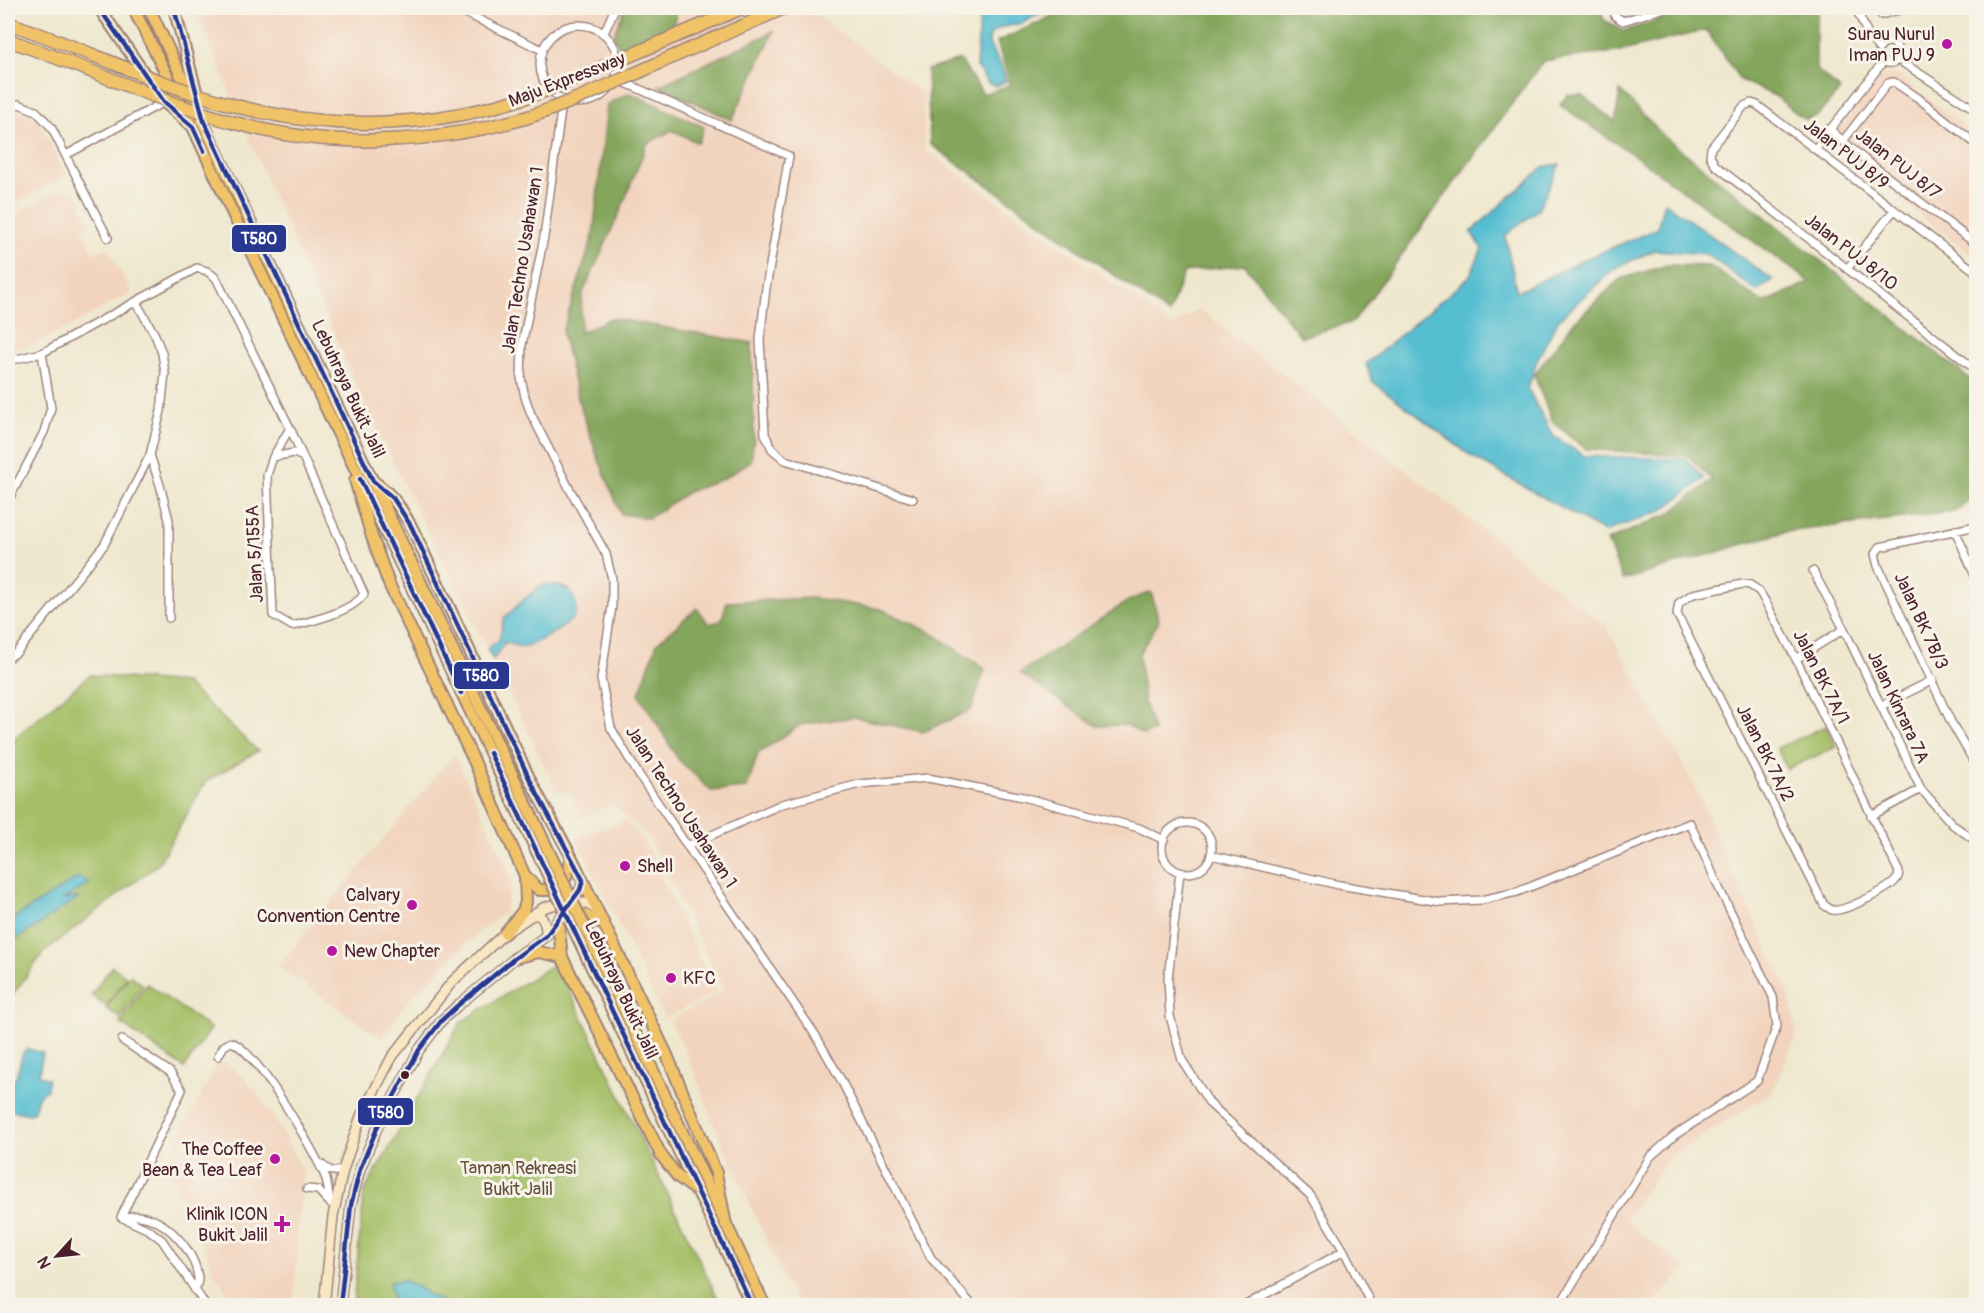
<svg xmlns="http://www.w3.org/2000/svg" width="1984" height="1313" viewBox="0 0 1984 1313" font-family="Pangolin,sans-serif">
	<style>
		.built { fill: #f2d4be }
		.green { fill: #a4bf66; stroke: #776f48; stroke-width: 1.5 }
		.forest { fill: #83a65b; stroke: #666243; stroke-width: 1.5 }
		.water { fill: #54bed1; stroke: #4f6e7e; stroke-width: 1.5 }
		.lines { fill: none; stroke-linecap: round; stroke-linejoin: round }
		.minor-casing { stroke: #9c847d; stroke-width: 10 }
		.secondary-casing { stroke: #9c847d; stroke-width: 12 }
		.trunk-casing { stroke: #9c847d; stroke-width: 14 }
		.minor { stroke: #fff; stroke-width: 7 }
		.secondary { stroke: #f9e7c3; stroke-width: 9 }
		.trunk { stroke: #f1c369; stroke-width: 10 }
		.trunk-bridge-casing { stroke: #9c847d; stroke-width: 14; stroke-linecap: butt }
		.motorway-bridge-casing { stroke: #9c847d; stroke-width: 15; stroke-linecap: butt }
		.trunk-bridge { stroke: #f1c369; stroke-width: 10 }
		.motorway-bridge { stroke: #f1c369; stroke-width: 12 }
		.bus-1-casing { stroke: #f7f3e8; stroke-width: 9 }
		.bus-1 { stroke: #283890; stroke-width: 4.5 }
		.poi-dot { fill: #b5179e; stroke: #f7f3e8; stroke-width: 2 }
		.bus-dot { fill: #4a1f2b; stroke: #f7f3e8; stroke-width: 2 }
		.labels { text-anchor: middle; dominant-baseline: central; stroke-width: 6; stroke-linejoin: round; paint-order: stroke }
		.poi-label { font-size: 18px; fill: #4a1f2b; stroke: #f7f3e8; text-anchor: end }
		.street-label { font-size: 18px; fill: #4a1f2b; stroke: #f7f3e8 }
		.park-label { font-size: 18px; fill: #654f3d; stroke: #f7f3e8 }
		.line-badge { stroke: #f7f3e8; stroke-width: 2 }
		.badge-label { font-size: 16px; text-anchor: middle; font-weight: bold; fill: #fff }
	</style>
	<rect width="100%" height="100%" fill="#f7f3e8"/>
	<filter id="ink" filterUnits="userSpaceOnUse"><feTurbulence type="fractalNoise" baseFrequency=".0167" numOctaves="2"/><feDisplacementMap in="SourceGraphic" scale="12" xChannelSelector="R" yChannelSelector="G"/><feConvolveMatrix kernelMatrix="1 2 1 2 8 2 1 2 1" color-interpolation-filters="sRGB"/></filter>
	<filter id="wash" filterUnits="userSpaceOnUse"><feTurbulence type="fractalNoise" baseFrequency=".008" numOctaves="4" result="noise"/><feDisplacementMap in="SourceGraphic" scale="24" xChannelSelector="R" yChannelSelector="G"/><feGaussianBlur stdDeviation="1.35" result="paint"/><feColorMatrix in="noise" values="0 0 0 0 0 0 0 0 0 0 0 0 0 0 0 0 0 1.4 0 .05"/><feComposite in="paint" operator="in"/></filter>
	<g filter="url(#wash)">
		<rect width="100%" height="100%" fill="#efe8cf"/>
		<path class="built" d="M 195,8 L 807,8 L 923,94 L 925,150 L 1172,326 L 1199,309 L 1606,626 L 1693,782 L 1732,873 L 1788,992 L 1797,1033 L 1773,1092 L 1668,1158 L 1625,1221 L 1687,1268 L 1651,1306 L 799,1305 L 786,1283 L 722,1144 L 687,1055 L 670,1020 L 724,991 L 650,839 L 612,803 L 582,819 L 571,793 L 557,791 L 470,614 L 372,421 L 257,158 Z
			M 1896,73 L 1976,136 L 1976,259 L 1828,143 L 1880,77 Z
			M 16,111 L 37,118 L 67,176 L 8,207 L 8,115 Z
			M 61,189 L 76,192 L 90,223 L 82,229 L 94,254 L 108,248 L 132,293 L 35,344 L 8,352 L 8,224 L 14,221 L 17,214 Z
			M 454,754 L 513,879 L 504,913 L 479,932 L 407,1002 L 382,1039 L 278,966 Z
			M 626,821 L 643,839 L 716,992 L 665,1019 L 576,837 Z
			M 219,1060 L 243,1076 L 259,1096 L 276,1120 L 304,1174 L 298,1230 L 294,1305 L 235,1305 L 214,1272 L 167,1161 Z"/>
		<path class="green" d="M 90,675 L 185,683 L 258,751 L 206,781 L 158,864 L 44,952 L 8,1001 L 8,743 Z
			M 1826,726 L 1836,747 L 1787,769 L 1777,748 Z
			M 556,963 L 721,1305 L 353,1306 L 364,1192 L 461,1022 Z
			M 112,966 L 127,977 L 106,1006 L 91,995 Z
			M 130,975 L 143,985 L 120,1018 L 106,1008 Z
			M 147,984 L 211,1029 L 184,1068 L 120,1023 Z"/>
		<path class="forest" d="M 625,8 L 678,8 L 671,31 L 622,52 L 613,37 Z
			M 1069,8 L 1600,8 L 1604,20 L 1624,31 L 1695,8 L 1819,8 L 1816,24 L 1816,69 L 1840,90 L 1818,115 L 1805,120 L 1775,96 L 1740,80 L 1706,30 L 1622,51 L 1543,61 L 1353,322 L 1301,337 L 1245,265 L 1184,272 L 1169,314 L 930,144 L 927,70 L 960,60 L 983,94 L 1010,85 L 997,42 Z
			M 774,31 L 732,120 L 659,86 Z
			M 1620,91 L 1666,138 L 1976,384 L 1976,495 L 1954,512 L 1784,532 L 1623,580 L 1607,541 L 1669,514 L 1712,480 L 1688,456 L 1586,449 L 1552,421 L 1534,375 L 1573,323 L 1620,279 L 1668,265 L 1710,266 L 1764,303 L 1810,282 L 1639,159 L 1560,105 L 1567,95 L 1582,95 L 1615,122 Z
			M 630,93 L 704,127 L 698,143 L 672,130 L 647,144 L 619,214 L 582,295 L 580,333 L 611,318 L 752,343 L 754,438 L 751,461 L 723,479 L 688,492 L 649,518 L 621,514 L 595,450 L 579,402 L 562,333 L 593,236 L 607,104 Z
			M 1151,592 L 1159,621 L 1139,654 L 1144,703 L 1154,731 L 1143,735 L 1127,725 L 1097,726 L 1020,673 L 1128,601 Z
			M 813,598 L 881,609 L 930,632 L 985,669 L 971,710 L 923,732 L 854,717 L 800,725 L 758,754 L 747,788 L 711,791 L 678,759 L 639,694 L 657,643 L 697,608 L 709,624 L 721,621 L 727,602 Z"/>
		<path class="water" d="M 975,8 L 1058,8 L 1037,15 L 1021,24 L 1002,27 L 990,35 L 989,44 L 1002,68 L 1006,81 L 996,86 L 988,83 L 976,66 L 980,17 Z
			M 1560,164 L 1538,210 L 1505,236 L 1517,292 L 1592,256 L 1657,229 L 1664,202 L 1773,280 L 1757,291 L 1706,254 L 1655,250 L 1615,268 L 1559,319 L 1537,360 L 1528,389 L 1553,436 L 1584,456 L 1686,459 L 1704,479 L 1661,511 L 1604,532 L 1471,456 L 1372,381 L 1366,364 L 1469,277 L 1482,249 L 1471,232 L 1543,167 Z
			M 543,585 L 560,586 L 569,590 C 573,596 578,604 576,612 C 574,624 541,640 530,645 L 523,648 L 505,642 L 493,660 L 487,649 L 499,640 L 504,618 C 513,610 534,589 543,585 Z
			M 79,877 L 90,883 L 63,900 L 80,897 L 23,935 L 8,943 L 8,922 Z
			M 28,1049 L 43,1053 L 39,1073 L 40,1076 L 48,1079 L 47,1090 C 37,1093 37,1101 34,1111 L 30,1114 L 8,1110 L 9,1085 L 16,1077 L 23,1053 Z
			M 404,1280 L 448,1305 L 392,1305 L 392,1296 L 389,1282 Z"/>
	</g>
	<g filter="url(#ink)">
		<g class="lines">
			<g class="minor-casing">
				<path id="minor" d="M 455,8 L 542,50
					M 1613,8 L 1615,16 L 1623,21 L 1665,8
					M 1856,8 L 1868,35 L 1879,49
					M 1881,15 L 1906,8
					M540 64a39 39 0 1 1 78 0a39 39 0 1 1-78 0Z
					M 604,33 L 615,8
					M 1879,49 C 1896,25 1911,71 1883,62
					M 1897,59 L 1976,110
					M 619,80 L 789,156 L 766,288 L 760,339 L 765,434 L 772,449 L 785,460 L 913,499
					M 562,103 L 544,237 L 522,345 L 521,378 L 525,397 L 531,414 L 568,486 L 606,554 L 612,579 L 612,606 L 601,679 L 611,728 L 637,772 L 816,1036 L 841,1080 L 931,1258 L 973,1306
					M 8,106 L 19,104 L 36,111 L 51,127 L 108,238
					M 1829,129 L 1864,159 L 1976,244
					M 1843,141 L 1888,83 L 1894,82 L 1918,98 L 1976,144
					M 1815,149 L 1883,62
					M 66,155 L 164,102
					M 1847,269 L 1894,210
					M 1976,272 L 1757,105 L 1751,103 L 1744,106 L 1711,148 L 1710,156 L 1715,165 L 1976,370
					M 8,361 L 42,353 L 197,268 L 207,271 L 216,278 L 290,428 L 364,594 C 352,612 312,621 292,626 L 273,615 L 267,475 L 273,457 L 290,428
					M 150,455 L 160,485 L 169,520 L 169,618
					M 273,457 L 294,453 L 303,457
					M 8,501 L 44,432 L 51,408 L 42,353
					M 1976,526 L 1880,547 L 1875,554 L 1878,566 L 1951,722 L 1976,765
					M 1955,530 L 1976,578
					M 1813,571 L 1844,629 L 1921,789 L 1953,825 L 1976,841
					M 1743,584 L 1750,585 L 1759,591 L 1765,601 L 1796,659 L 1899,872 C 1898,876 1899,877 1896,880 C 1889,889 1843,913 1832,910 C 1831,910 1826,906 1824,905 L 1677,614 L 1679,603 L 1693,594 Z
					M 8,658 L 17,652 L 104,545 L 150,455 L 161,411 L 165,373 L 162,353 L 155,335 L 136,302
					M 1796,659 L 1844,629
					M 1881,706 L 1933,680
					M 1871,816 L 1921,789
					M1162 848a25 25 0 1 1 50 0a25 25 0 1 1-50 0Z
					M 687,846 L 782,804 L 860,784 L 928,778 L 1023,797 L 1139,828 L 1164,840
					M 1211,855 L 1339,885 L 1441,902 L 1481,900 L 1517,892 L 1690,823 L 1719,888 L 1773,997 L 1777,1026 L 1757,1081 L 1675,1135 L 1650,1157 L 1559,1306
					M 1180,872 L 1168,979 L 1170,1016 L 1182,1060 L 1210,1104 L 1311,1196 L 1344,1251 L 1372,1306
					M 218,1056 L 224,1046 L 231,1042 C 256,1049 316,1153 326,1179 C 328,1187 329,1195 330,1203
					M 321,1164 C 329,1171 333,1173 343,1170
					M 307,1189 L 318,1190 L 329,1202
					M 121,1217 L 182,1090 L 170,1072 L 122,1040
					M 121,1217 L 149,1230 L 162,1240 L 206,1306
					M 123,1217 C 128,1217 133,1215 138,1216 C 166,1218 194,1250 198,1277 C 199,1281 196,1287 195,1291
					M 1244,1306 L 1344,1251"/>
			</g>
			<g class="secondary-casing">
				<path id="secondary" d="M 532,915 L 539,915 C 546,921 546,928 546,936
					M 324,1306 L 333,1216 L 343,1170 L 361,1116 L 392,1057 L 452,982 L 505,933 L 543,908 L 552,905 L 586,903 L 597,910
					M 340,1306 L 351,1205 L 360,1169 L 378,1126 L 419,1050 L 442,1020 L 457,1006 L 515,958 L 546,936 L 580,890 L 583,880"/>
			</g>
			<g class="trunk-casing">
				<path id="trunk" d="M 99,8 L 164,102 L 188,123
					M 133,8 L 193,127 L 239,227 L 384,529
					M 149,8 L 393,524
					M 174,8 L 198,98
					M 355,480 L 372,537 L 389,584 L 474,761 L 525,876 L 526,902 L 523,911 L 505,933
					M 373,481 C 394,495 404,512 415,534 L 530,780 L 571,856 L 667,1055 L 716,1173 L 726,1225
					M 525,876 L 539,890 L 554,890 L 566,877 L 571,856
					M 604,925 L 581,913 L 566,916 L 559,929 L 562,957 L 661,1155 L 677,1176 L 698,1192
					M 515,958 L 539,952 L 562,957
					M 674,1141 L 752,1306
					M 698,1165 L 765,1306"/>
			</g>
			<use href="#minor" class="minor"/>
			<use href="#secondary" class="secondary"/>
			<use href="#trunk" class="trunk"/>
			<g class="trunk-bridge-casing">
				<path id="trunk-bridge" d="M 393,524 L 698,1165
					M 384,529 L 674,1141"/>
			</g>
			<g class="motorway-bridge-casing">
				<path id="motorway-bridge" d="M 8,23 C 82,48 153,83 229,104 C 320,130 421,129 511,102 C 548,91 582,76 617,61 C 659,43 701,25 742,8
					M 8,40 C 88,67 164,105 247,126 C 336,149 437,143 525,118 C 564,106 602,88 639,72 C 687,50 736,29 784,8"/>
			</g>
			<use href="#trunk-bridge" class="trunk-bridge"/>
			<use href="#motorway-bridge" class="motorway-bridge"/>
			<g class="bus-1-casing">
				<path id="bus-1" d="M 99,8 L 164,102 L 193,127 L 204,151
					M 174,8 L 204,121 L 373,481 L 393,498 L 411,526 L 530,780 L 583,880 L 580,890 L 546,936 L 515,958 L 457,1006 L 442,1020 L 419,1050 L 378,1126 L 360,1169 L 351,1205 L 340,1306
					M 360,479 L 461,693
					M 490,753 L 752,1306"/>
			</g>
			<use href="#bus-1" class="bus-1"/>
		</g>
	</g>
	<g class="poi-dot">
		<circle cx="1947" cy="44" r="6"/>
		<circle cx="625" cy="866" r="6"/>
		<circle cx="412" cy="905" r="6"/>
		<circle cx="332" cy="951" r="6"/>
		<circle cx="671" cy="978" r="6"/>
		<circle cx="275" cy="1159" r="6"/>
		<path d="M279 1215h6v6h6v6h-6v6h-6v-6h-6v-6h6z"/>
	</g>
	<circle class="bus-dot" cx="405" cy="1075" r="5"/>
	<g class="labels">
		<g class="poi-label">
			<text x="1935" y="34">Surau Nurul<tspan x="1935" dy="21">Iman PUJ 9</tspan></text>
			<text x="637" y="866" text-anchor="start">Shell</text>
			<text x="400" y="895">Calvary<tspan x="400" dy="21">Convention Centre</tspan></text>
			<text x="344" y="951" text-anchor="start">New Chapter</text>
			<text x="683" y="978" text-anchor="start">KFC</text>
			<text x="263" y="1149">The Coffee<tspan x="263" dy="21">Bean &amp; Tea Leaf</tspan></text>
			<text x="268" y="1214">Klinik ICON<tspan x="268" dy="21">Bukit Jalil</tspan></text>
		</g>
		<g class="street-label">
			<text transform="translate(567 80) rotate(-21)">Maju Expressway</text>
			<text transform="translate(1846 154) rotate(38)">Jalan PUJ 8/9</text>
			<text transform="translate(1898 164) rotate(38)">Jalan PUJ 8/7</text>
			<text transform="translate(1851 252) rotate(38)">Jalan PUJ 8/10</text>
			<text transform="translate(523 260) rotate(-81)">Jalan Techno Usahawan 1</text>
			<text transform="translate(348 389) rotate(65)">Lebuhraya Bukit Jalil</text>
			<text transform="translate(255 554) rotate(-93)">Jalan 5/155A</text>
			<text transform="translate(1921 621) rotate(65)">Jalan BK 7B/3</text>
			<text transform="translate(1821 677) rotate(63)">Jalan BK 7A/1</text>
			<text transform="translate(1898 707) rotate(65)">Jalan Kinrara 7A</text>
			<text transform="translate(1765 753) rotate(63)">Jalan BK 7A/2</text>
			<text transform="translate(681 807) rotate(57)">Jalan Techno Usahawan 1</text>
			<text transform="translate(621 990) rotate(65)">Lebuhraya Bukit Jalil</text>
		</g>
		<g class="park-label">
			<text x="518" y="1168">Taman Rekreasi<tspan x="518" dy="21">Bukit Jalil</tspan></text>
		</g>
	</g>
	<g class="line-badge">
		<rect x="231" y="224" width="56" height="29" rx="6" fill="#283890"/>
		<rect x="453" y="661" width="57" height="29" rx="6" fill="#283890"/>
		<rect x="357" y="1097" width="57" height="29" rx="6" fill="#283890"/>
	</g>
	<g class="badge-label">
		<text x="259" y="244">T580</text>
		<text x="481" y="681">T580</text>
		<text x="386" y="1118">T580</text>
	</g>
	<rect width="1984" height="1313" fill="none" stroke="#f7f3e8" stroke-width="30"/>
	<g transform="translate(57 1256) rotate(243)" stroke="#f7f3e8" stroke-width="4.5" paint-order="stroke">
	<path d="M0-4.5L10 22L0 15L-10 22Z" fill="#4a1f2b"/>
	<text y="-9" font-size="16" font-weight="bold" text-anchor="middle" fill="#4a1f2b">N</text>
	</g>
</svg>
